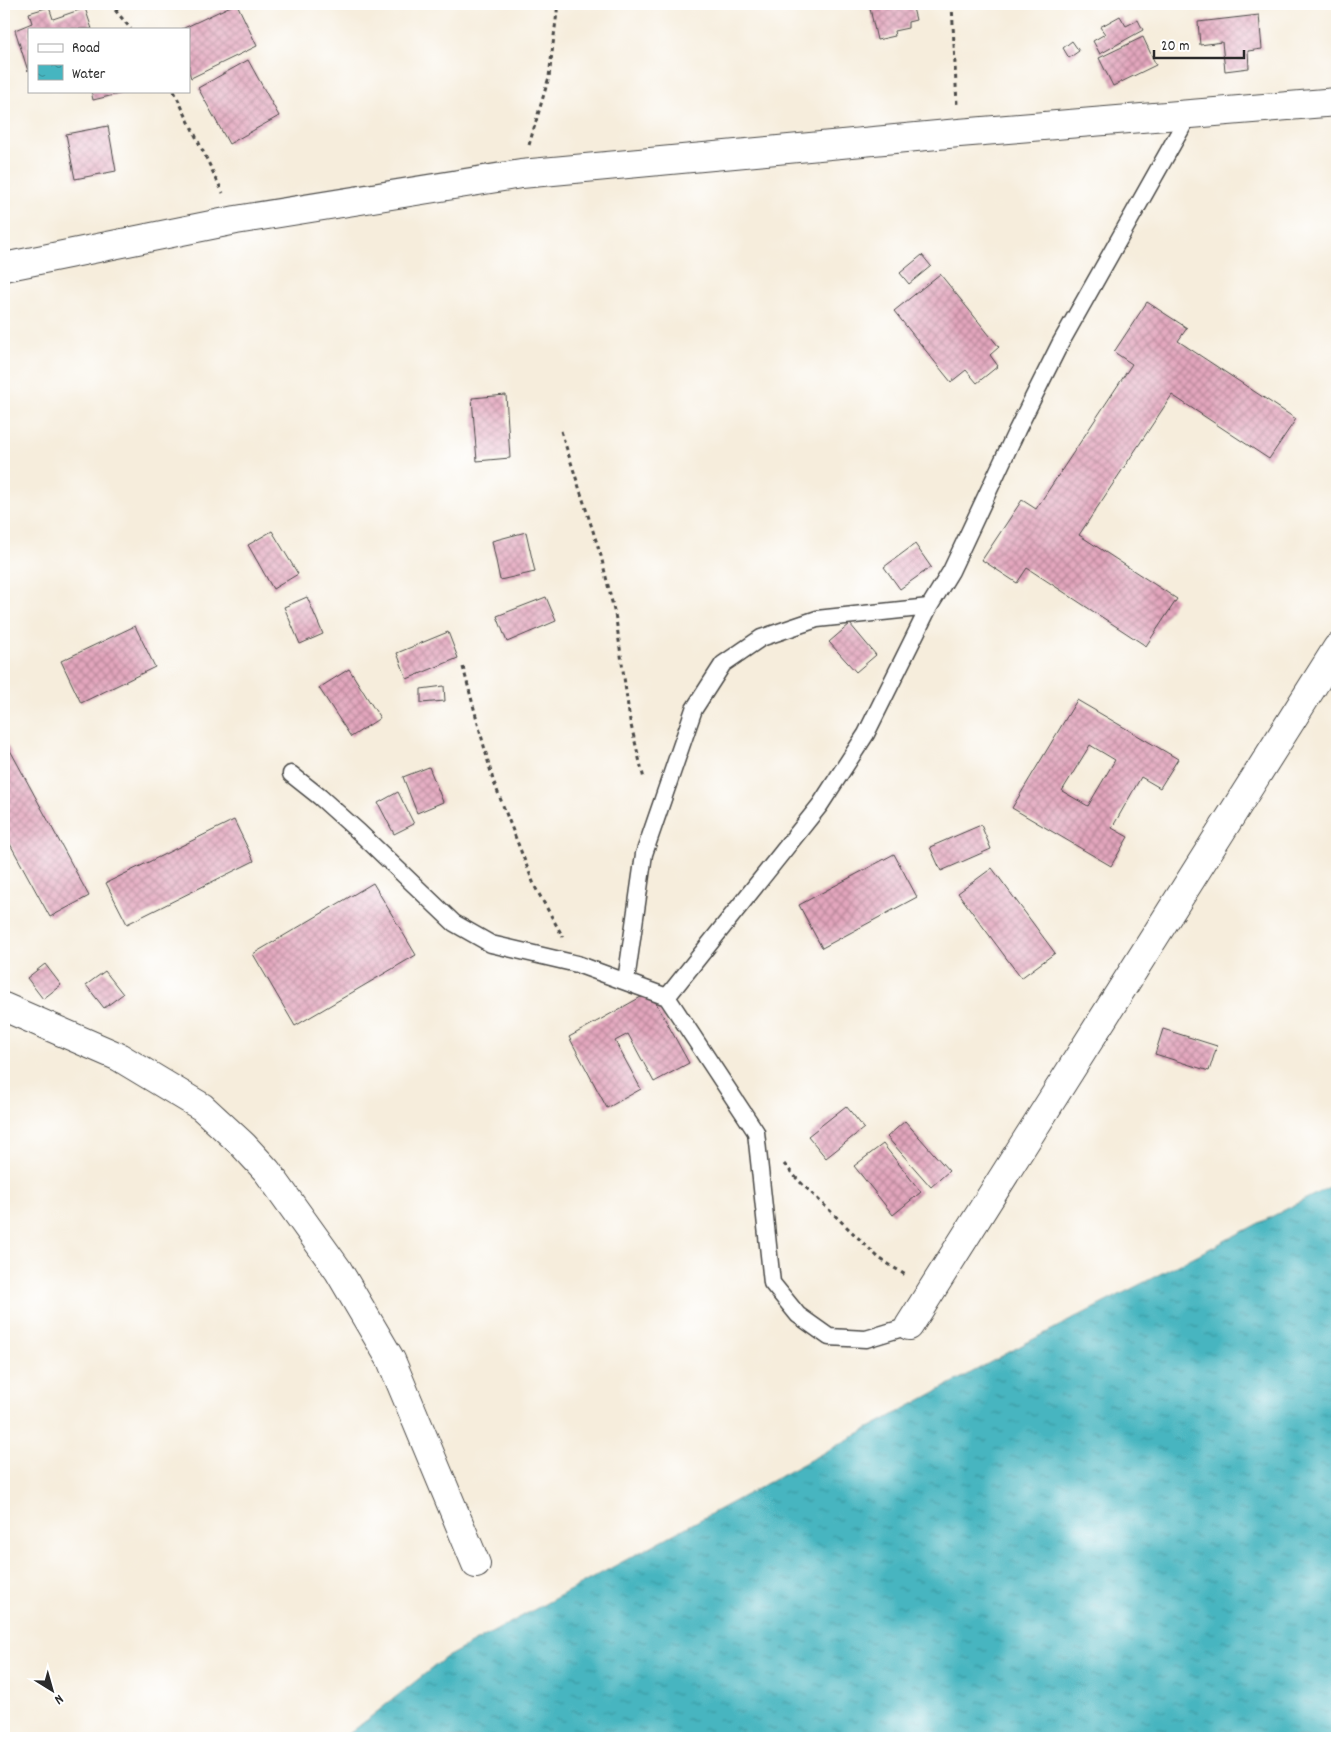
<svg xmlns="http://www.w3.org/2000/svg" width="1341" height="1742" viewBox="0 0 1341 1742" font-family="Dekko,sans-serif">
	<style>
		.water { fill: url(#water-ripples); stroke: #387076 }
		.building { fill: url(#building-cross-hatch); fill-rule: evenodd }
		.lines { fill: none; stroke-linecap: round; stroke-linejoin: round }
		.lane-casing { stroke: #494846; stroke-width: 19 }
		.street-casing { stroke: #494846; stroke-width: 30 }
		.path { stroke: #494846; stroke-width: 3; stroke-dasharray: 4 4; stroke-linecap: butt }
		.lane { stroke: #fff; stroke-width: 16 }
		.street { stroke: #fff; stroke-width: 28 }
	</style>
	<defs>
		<pattern id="water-ripples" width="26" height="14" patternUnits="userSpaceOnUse" patternTransform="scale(1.25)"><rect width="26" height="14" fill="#46b5c0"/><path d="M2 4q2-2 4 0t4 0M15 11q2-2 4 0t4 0" fill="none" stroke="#3b939c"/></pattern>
		<pattern id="building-cross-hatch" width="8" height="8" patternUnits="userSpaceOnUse" patternTransform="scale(1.25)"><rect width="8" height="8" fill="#e3a6bd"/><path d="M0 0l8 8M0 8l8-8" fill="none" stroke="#b8879a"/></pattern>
	</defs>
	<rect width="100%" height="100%" fill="#fff"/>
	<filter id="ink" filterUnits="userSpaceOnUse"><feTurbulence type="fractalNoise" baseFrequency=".02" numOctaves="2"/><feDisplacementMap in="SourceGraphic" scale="10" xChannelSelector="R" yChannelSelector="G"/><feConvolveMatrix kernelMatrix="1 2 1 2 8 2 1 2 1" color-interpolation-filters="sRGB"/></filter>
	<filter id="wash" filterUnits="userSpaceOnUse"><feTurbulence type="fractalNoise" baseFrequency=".0096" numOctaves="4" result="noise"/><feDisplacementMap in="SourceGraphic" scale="20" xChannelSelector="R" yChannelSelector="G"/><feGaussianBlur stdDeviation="1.12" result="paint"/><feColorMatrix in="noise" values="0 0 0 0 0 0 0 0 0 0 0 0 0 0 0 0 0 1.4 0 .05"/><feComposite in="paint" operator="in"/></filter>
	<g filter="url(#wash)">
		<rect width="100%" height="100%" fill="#f6eddc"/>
		<path class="water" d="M 1337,1183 L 1337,1738 L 344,1738 L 445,1658 L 1026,1343 Z"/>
		<g id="blocks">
			<path class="building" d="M 235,4 L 237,4 L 257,46 L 191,78 L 189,72 L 189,29 L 182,29 Z
				M 869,4 L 912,4 L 916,20 L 908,22 L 908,28 L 894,31 L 895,36 L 877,40 Z
				M 49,7 L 53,19 L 85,8 L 92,29 L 29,29 L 28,71 L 15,30 L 32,23 L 29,13 Z
				M 1259,15 L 1262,49 L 1248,51 L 1249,68 L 1225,71 L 1222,42 L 1200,45 L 1198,22 Z
				M 1120,16 L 1126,26 L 1138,20 L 1143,30 L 1100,54 L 1093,41 L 1105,34 L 1100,27 Z
				M 1143,37 L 1156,65 L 1113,86 L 1099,58 Z
				M 1072,41 L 1079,51 L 1069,58 L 1063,48 Z
				M 248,60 L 279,116 L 229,144 L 198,88 Z
				M 91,91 L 127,91 L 127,92 L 93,100 Z
				M 108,126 L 116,171 L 75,179 L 66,134 Z
				M 922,255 L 931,266 L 909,284 L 900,273 Z
				M 940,274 L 999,347 L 990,355 L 998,366 L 977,383 L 966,370 L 951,382 L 894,311 Z
				M 1147,302 L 1187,328 L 1178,341 L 1296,419 L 1269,459 L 1172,395 L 1079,535 L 1177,599 L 1146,646 L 1027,568 L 1017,583 L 982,560 L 1022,500 L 1036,509 L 1132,364 L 1114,352 Z
				M 506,395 L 510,458 L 477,461 L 472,398 Z
				M 272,531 L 298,574 L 273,589 L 248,545 Z
				M 526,532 L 535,572 L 500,580 L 492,541 Z
				M 915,544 L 931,567 L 900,589 L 884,567 Z
				M 307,597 L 323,634 L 300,644 L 284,607 Z
				M 546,597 L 556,621 L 507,642 L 497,616 Z
				M 850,624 L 876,655 L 856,672 L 829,642 Z
				M 135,626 L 155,667 L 81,703 L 61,661 Z
				M 448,632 L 458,658 L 407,679 L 397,653 Z
				M 349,669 L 380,718 L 351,737 L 319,688 Z
				M 444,686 L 445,701 L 421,703 L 421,689 Z
				M 1077,700 L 1178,759 L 1160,788 L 1141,777 L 1112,828 L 1128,837 L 1111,866 L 1012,808 ZM 1090,745 L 1115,760 L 1088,806 L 1062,791 Z
				M 4,739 L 89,896 L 50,917 L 4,833 Z
				M 429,767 L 443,802 L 417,813 L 403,777 Z
				M 398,792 L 414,824 L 394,834 L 378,803 Z
				M 234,820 L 254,861 L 127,924 L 106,883 Z
				M 981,825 L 991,849 L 941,871 L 930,847 Z
				M 894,854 L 917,897 L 822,948 L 799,905 Z
				M 992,868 L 1055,953 L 1021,978 L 958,893 Z
				M 373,883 L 416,955 L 295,1026 L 253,954 Z
				M 45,964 L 61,985 L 43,999 L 27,978 Z
				M 105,971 L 123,994 L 104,1008 L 86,985 Z
				M 650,992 L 689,1063 L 654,1082 L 628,1034 L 615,1041 L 641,1089 L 607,1108 L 569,1037 Z
				M 1163,1029 L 1217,1046 L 1209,1071 L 1155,1054 Z
				M 846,1106 L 864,1128 L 826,1158 L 808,1136 Z
				M 905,1121 L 949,1171 L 931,1187 L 887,1137 Z
				M 883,1144 L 921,1192 L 893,1215 L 854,1166 Z"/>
		</g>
	</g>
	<g filter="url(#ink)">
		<use href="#blocks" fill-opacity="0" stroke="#494846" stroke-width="1"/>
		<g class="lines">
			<g class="lane-casing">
				<path id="lane" d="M 291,774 L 320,797 L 360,833 L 454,923 L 491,944 L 577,964 L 667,997 L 756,1132 L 772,1283 L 798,1315 L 829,1337 L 866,1339 L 909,1326
					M 626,981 L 644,854 L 694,709 L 723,664 L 761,638 L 817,619 L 929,607
					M 667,997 L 820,805 L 866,734 L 929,607 L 951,571 L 1017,430 L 1060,344 L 1189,115"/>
			</g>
			<g class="street-casing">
				<path id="street" d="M 4,267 L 236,220 L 521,174 L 959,133 L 1337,102
					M 4,1007 L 119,1057 L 202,1107 L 243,1145 L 267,1171 L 338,1270 L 391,1360 L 476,1564
					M 909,1326 L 1337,648"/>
			</g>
			<path class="path" d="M 110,4 L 131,29
				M 952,4 L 957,105
				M 116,11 L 120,4
				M 174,91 L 223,193
				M 529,145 L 549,77 L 558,4
				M 561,431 L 601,556 L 616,619 L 630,721 L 644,779
				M 463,667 L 493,780 L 535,887 L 563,937
				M 784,1164 L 798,1180 L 879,1258 L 907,1276"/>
			<use href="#lane" class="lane"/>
			<use href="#street" class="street"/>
		</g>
	</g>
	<rect width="1341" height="1742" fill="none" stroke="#fff" stroke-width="20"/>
	<rect x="28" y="28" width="162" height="65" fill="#ffffff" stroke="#aaaaaa"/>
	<rect x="38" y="44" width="25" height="8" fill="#ffffff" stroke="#aaaaaa"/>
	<text x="72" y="52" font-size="15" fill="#2b2b2b">Road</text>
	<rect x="38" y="65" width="25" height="15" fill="url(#water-ripples)" stroke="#aaaaaa"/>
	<text x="72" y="78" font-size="15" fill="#2b2b2b">Water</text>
	<g transform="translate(52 1690) rotate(143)" stroke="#ffffff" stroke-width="4" paint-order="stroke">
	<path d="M0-4L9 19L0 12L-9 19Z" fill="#2b2b2b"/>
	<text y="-8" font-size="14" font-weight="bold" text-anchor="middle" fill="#2b2b2b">N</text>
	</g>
	<path d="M1154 50v8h90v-8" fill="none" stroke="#2b2b2b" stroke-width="2.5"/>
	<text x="1161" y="50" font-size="15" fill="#2b2b2b" stroke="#ffffff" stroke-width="4" paint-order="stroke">20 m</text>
</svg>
